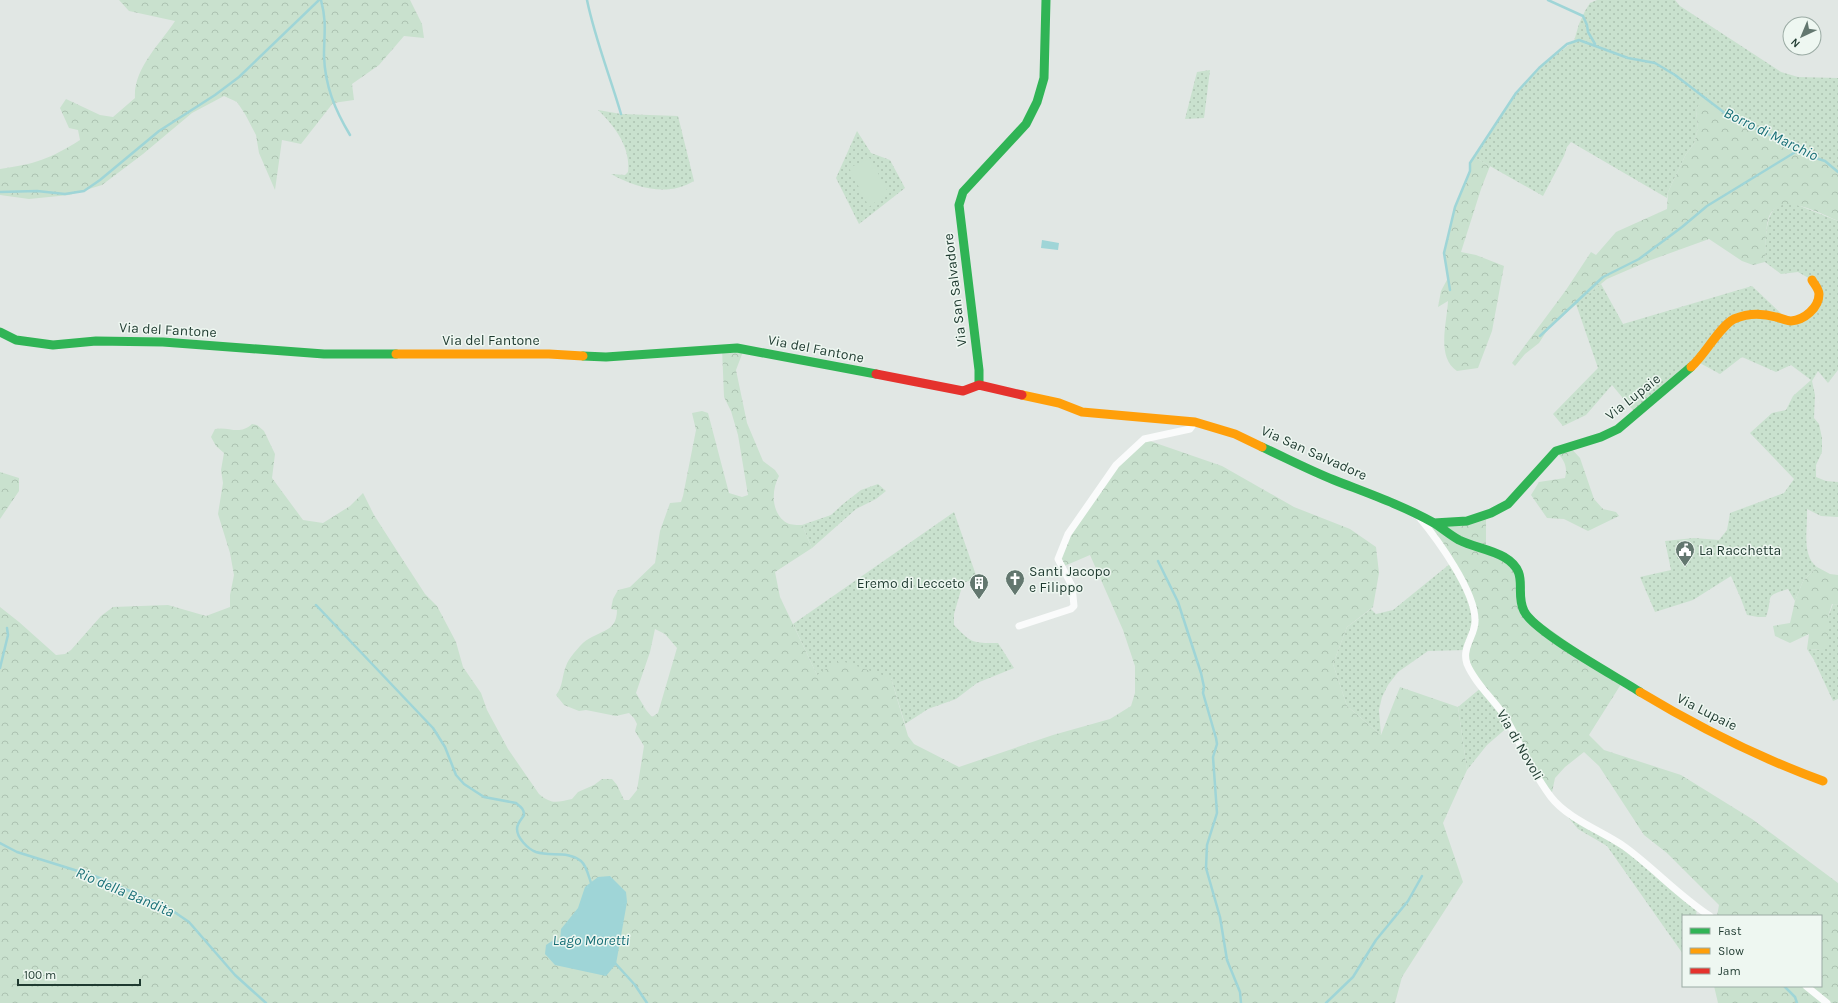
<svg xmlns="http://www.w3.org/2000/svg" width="1838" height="1003" viewBox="0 0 1838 1003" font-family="Karla,sans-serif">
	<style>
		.grass { fill: url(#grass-dots) }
		.forest { fill: url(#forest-crowns); fill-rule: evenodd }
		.park { fill: #c9e1ce }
		.water { fill: #9fd5d7 }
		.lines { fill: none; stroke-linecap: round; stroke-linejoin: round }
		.stream { stroke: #9fd5d7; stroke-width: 2.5 }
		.street { stroke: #fafbfb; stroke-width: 7 }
		.fast { stroke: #30b455; stroke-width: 9 }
		.slow { stroke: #ff9f0a; stroke-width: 9 }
		.jam { stroke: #e5322d; stroke-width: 9 }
		.labels { text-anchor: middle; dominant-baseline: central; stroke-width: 3; stroke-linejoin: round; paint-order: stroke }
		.street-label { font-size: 14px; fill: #1f3a30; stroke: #eef7f1 }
		.poi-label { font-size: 14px; fill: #1f3a30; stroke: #eef7f1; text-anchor: start }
		.water-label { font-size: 15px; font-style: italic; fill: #186f77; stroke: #eef7f1 }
	</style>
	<defs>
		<pattern id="grass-dots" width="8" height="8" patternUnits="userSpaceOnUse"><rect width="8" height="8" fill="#c9e1ce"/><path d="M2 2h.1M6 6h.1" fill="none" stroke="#acc2b1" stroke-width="1.8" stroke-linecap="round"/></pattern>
		<pattern id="forest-crowns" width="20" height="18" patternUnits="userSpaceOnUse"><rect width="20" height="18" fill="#c9e1ce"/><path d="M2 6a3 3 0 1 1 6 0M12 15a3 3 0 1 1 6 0" fill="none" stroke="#acc2b1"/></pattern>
	</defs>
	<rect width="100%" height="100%" fill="#e1e7e4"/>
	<path class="grass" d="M 1597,0 L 1675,0 L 1680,6 L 1781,72 L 1798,77 L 1838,78 L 1838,172 L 1825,161 L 1806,155 L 1768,134 L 1730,117 L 1703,98 L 1696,110 L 1698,128 L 1694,144 L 1686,154 L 1668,192 L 1667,198 L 1571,142 L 1567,147 L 1564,156 L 1543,196 L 1474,157 L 1516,93 L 1539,68 L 1574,41 L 1579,24 L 1585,11 L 1590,3 Z
		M 1210,70 L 1204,118 L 1185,119 L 1197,72 Z
		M 598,110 L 621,114 L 678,116 L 694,181 C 668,197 636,188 611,174 L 625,175 L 628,172 C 631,148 615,126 598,110 Z
		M 857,131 L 871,153 L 890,160 L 905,188 L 859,224 L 836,178 Z
		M 1795,204 L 1838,221 L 1838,370 L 1828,383 L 1818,371 L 1812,381 L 1815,395 L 1814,418 L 1819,424 L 1822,438 L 1822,452 L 1816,465 L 1816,477 L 1826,481 L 1838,482 L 1838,517 L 1821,516 L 1807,509 C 1808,528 1801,555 1817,567 L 1803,581 L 1795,601 L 1788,589 C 1762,597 1774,596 1766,617 L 1758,617 L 1747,615 L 1741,599 L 1731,576 L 1693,600 L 1655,612 L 1640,577 L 1671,570 L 1665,541 L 1694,538 L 1719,540 L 1727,530 L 1730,513 L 1784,493 L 1794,479 L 1750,433 L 1772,413 L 1786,410 L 1793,396 L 1811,380 L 1791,365 L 1776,372 L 1742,357 L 1720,374 L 1698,362 L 1637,415 L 1612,385 L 1586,415 L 1563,426 L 1553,414 L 1598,368 L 1576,304 L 1601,284 L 1623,324 L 1752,286 L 1789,321 L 1798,320 L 1818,301 L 1812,280 L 1798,272 L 1781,274 L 1765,262 C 1766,247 1763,209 1782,204 C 1786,204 1791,204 1795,204 Z
		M 878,484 L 886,491 L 876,499 L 856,509 L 812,548 L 802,525 L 831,515 L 843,504 L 861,490 Z
		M 954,512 L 977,578 L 963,583 L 954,614 L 954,625 C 972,644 973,643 998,643 L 1014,668 L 977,683 L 956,699 L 928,709 L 905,724 L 891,678 L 817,675 L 793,624 Z
		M 1451,563 L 1475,612 L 1466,650 L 1428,651 L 1398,672 L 1388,685 L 1382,697 L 1379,710 L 1381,735 L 1347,706 L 1333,664 L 1347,627 L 1371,609 L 1376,614 L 1393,610 Z
		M 1833,604 L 1838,605 L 1838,699 L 1833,701 L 1814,660 L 1807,649 L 1820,650 L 1827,628 L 1828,617 Z
		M 1482,687 L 1509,726 L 1487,745 L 1467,770 L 1458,707 Z
		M 1562,810 L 1607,835 L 1697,907 L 1696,916 L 1683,916 L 1683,954 L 1607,846 L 1578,829 Z"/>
	<path class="forest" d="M 119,0 L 410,0 L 422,24 L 424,38 L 404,36 L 379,65 L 352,84 L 354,100 L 333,103 L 301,144 L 282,140 L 275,190 L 259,153 L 256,135 L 245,114 L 237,102 L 224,96 L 192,113 L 143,154 L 102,185 L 69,195 L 29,199 L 0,195 L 0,169 C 35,164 50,159 80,140 L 78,130 L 69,128 L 60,108 L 66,99 L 100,115 L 113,117 L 135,98 C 133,69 160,44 175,21 L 129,11 Z
		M 1703,97 L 1730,117 L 1768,134 L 1806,155 L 1825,161 L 1838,172 L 1838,221 C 1817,212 1772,187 1767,225 C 1765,238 1766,250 1765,262 L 1753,265 L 1742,261 L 1709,239 L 1651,260 L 1607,279 L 1550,326 L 1539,343 L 1525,354 L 1515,366 L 1512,363 L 1566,290 L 1591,252 L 1596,255 L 1616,232 L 1667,209 L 1668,192 L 1686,154 L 1694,144 L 1698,128 L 1696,110 Z
		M 1474,157 L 1490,166 L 1481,189 L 1461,252 L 1476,255 L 1504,266 L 1492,331 L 1478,368 L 1457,371 C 1436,357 1447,323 1448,301 L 1438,307 L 1441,291 L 1448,278 L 1444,253 L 1448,236 L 1455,207 L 1470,171 L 1470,163 Z
		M 722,348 L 744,349 L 736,370 L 747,423 L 763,461 L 775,470 L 779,476 C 771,490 771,514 787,523 C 791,525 798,525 802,525 L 812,548 L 775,572 L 780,597 L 817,675 L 839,660 L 891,678 L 908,736 L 914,744 L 959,767 L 1053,735 L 1110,719 L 1131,706 L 1135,693 L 1135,666 L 1123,630 L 1090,555 L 1062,567 L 1058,559 L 1068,534 L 1116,465 L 1144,439 L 1222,466 L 1294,507 L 1350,529 L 1376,547 L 1379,573 L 1373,607 L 1347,627 L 1333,664 L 1347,706 L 1381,735 L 1400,687 L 1458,707 L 1467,770 L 1443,823 L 1463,882 L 1402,977 L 1395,1003 L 0,1003 L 0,607 L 19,622 L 56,655 L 65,654 L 71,650 L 101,616 L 113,607 L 168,605 L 206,616 L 230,607 L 230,595 L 234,575 L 230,553 L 218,514 L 223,483 L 221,470 L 224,453 L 216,446 L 211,437 L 215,429 C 229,426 239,436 252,424 L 257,425 L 264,431 L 275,454 L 272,478 L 303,520 L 323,523 L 350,506 L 363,493 L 374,515 L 399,554 L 425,594 L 437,606 L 456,642 L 463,667 L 481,693 L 487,710 L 508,749 L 539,794 C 552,805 557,802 572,799 L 578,792 L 594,785 L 602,779 L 612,779 L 617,785 L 624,800 L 629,800 L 637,790 L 644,746 L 635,731 L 637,724 L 634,718 L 629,713 L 616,716 L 586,710 L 579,711 L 564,705 L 556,695 C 563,687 562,675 566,666 C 569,658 575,652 580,646 C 596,629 617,635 617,610 L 611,609 L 613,599 L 618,590 L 630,587 L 655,563 L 660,531 L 670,503 L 681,502 L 683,496 L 696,430 L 692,413 L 702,411 L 708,413 L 729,493 L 742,497 L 748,495 L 738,435 L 731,411 L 724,397 ZM 655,629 L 665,634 L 677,648 L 658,713 L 652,717 L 646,710 L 636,693 L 650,652 Z
		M 1569,446 L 1580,458 L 1594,499 L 1603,509 L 1616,512 L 1619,516 L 1588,531 L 1564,519 L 1547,518 L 1531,495 L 1539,482 L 1565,478 C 1568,466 1564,460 1556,451 Z
		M 0,472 L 19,478 L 19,491 L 0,519 Z
		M 1486,515 L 1486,549 L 1515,566 L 1524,611 L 1623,681 L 1589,735 L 1604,750 L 1681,775 L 1752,819 L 1838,883 L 1838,1003 L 1718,1003 L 1714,986 L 1821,986 L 1821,916 L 1717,916 L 1719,905 L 1667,853 L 1644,835 L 1599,766 L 1584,752 L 1565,767 L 1555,778 L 1551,797 L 1505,717 L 1467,662 L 1476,622 L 1464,582 L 1419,517 L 1434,523 Z
		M 1817,567 L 1830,574 L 1838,575 L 1838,605 L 1832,604 L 1828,617 L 1828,644 L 1820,650 L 1807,649 L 1809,634 L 1790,643 L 1775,636 L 1773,626 L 1790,623 L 1795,601 L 1803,581 Z"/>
	<path class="park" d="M 870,158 L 888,192 L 869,207 L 849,168 Z"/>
	<path class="water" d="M 1042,240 L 1059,243 L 1058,250 L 1041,248 Z
		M 610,876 L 626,892 L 627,902 L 616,964 L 606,976 L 555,965 L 545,954 L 546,945 L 555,939 L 560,942 L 561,929 L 578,908 L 585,887 L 598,877 Z"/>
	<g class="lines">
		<path class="stream" d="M 321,0 C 327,23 324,33 324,56 C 325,86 335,110 350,135
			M 587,0 C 595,39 610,76 621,114
			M 1548,0 L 1583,16 L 1587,25 L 1588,32 L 1595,44
			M 0,192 L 37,191 L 65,194 L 84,191 L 100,180 L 159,131 L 215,95 L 239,77 L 319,0
			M 1450,290 L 1444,253 L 1455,207 L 1470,171 L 1470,163 L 1516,93 L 1539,68 L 1567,44 L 1579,40 L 1628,58 L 1655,63 L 1675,75 L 1730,117 L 1768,134 L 1806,155 L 1825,161 L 1838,172
			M 1540,336 L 1603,277 L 1639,259 L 1682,227 L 1707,206 L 1797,151
			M 1158,561 L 1178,602 L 1201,673 L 1204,687 L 1203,693 L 1216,738 L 1217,744 L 1213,757 L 1217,813 L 1207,845 L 1206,868 L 1220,917 L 1227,960 L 1240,992 L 1241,1003
			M 316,605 L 433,728 L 445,747 L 456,775 L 464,784 L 484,797 L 516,803 C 521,807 524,809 524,815 C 521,820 517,823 517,829 C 517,838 528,849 536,852 C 551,857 567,850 581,861 C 587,866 589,878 592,886
			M 0,668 L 8,635 L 7,628
			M 0,843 L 17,852 L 97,877 L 167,907 L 189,922 L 235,975 L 266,1003
			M 615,963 L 635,985 L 647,1003
			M 1784,986 L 1795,997 L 1797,1003
			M 1326,1003 L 1353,977 L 1376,940 L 1408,901 L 1422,876"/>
		<path class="street" d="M 1419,517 C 1438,540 1475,591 1475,620 C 1476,635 1461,647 1467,664 C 1475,683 1492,698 1504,715 C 1520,742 1531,771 1551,797 C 1568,819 1602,831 1625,847 C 1655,869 1679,896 1710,916
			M 1019,626 L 1071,609 L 1074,606 L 1072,586 L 1058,559 L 1068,534 L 1116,465 L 1144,439 L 1190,429 L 1195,422
			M 1806,986 L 1827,1003"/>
		<path class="fast" d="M 0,332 L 16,340 L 53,345 L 96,341 L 163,342 L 324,354 L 396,354
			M 583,356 L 606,357 L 737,348 L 876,374
			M 979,385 L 979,370 L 959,205 L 963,192 L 1026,124 L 1037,102 L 1044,78 L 1046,0
			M 1262,447 C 1286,458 1309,470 1334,480 C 1367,493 1402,505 1434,523 C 1442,528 1450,535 1459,540 C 1473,547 1490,549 1504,557 C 1531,573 1514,591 1524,611 C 1534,632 1617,677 1640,692
			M 1434,523 L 1467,521 L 1491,513 L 1508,504 L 1556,451 L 1601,437 L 1618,429 L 1691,367"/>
		<path class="slow" d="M 396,354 L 549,354 L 583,356
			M 1691,367 C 1705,355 1719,327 1734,319 C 1748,313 1762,313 1776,317 C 1781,318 1786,321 1791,321 C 1804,320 1819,308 1819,294 C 1819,289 1814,284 1812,280
			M 1022,395 L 1059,403 L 1082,412 L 1195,422 L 1235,434 L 1262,447
			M 1640,692 C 1698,727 1760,758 1823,781"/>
		<path class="jam" d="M 876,374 L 963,391 L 979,385 L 1022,395"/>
	</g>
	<defs>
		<g id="civic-pin" transform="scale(1)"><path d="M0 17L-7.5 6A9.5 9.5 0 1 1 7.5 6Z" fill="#63776f" stroke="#eef7f1"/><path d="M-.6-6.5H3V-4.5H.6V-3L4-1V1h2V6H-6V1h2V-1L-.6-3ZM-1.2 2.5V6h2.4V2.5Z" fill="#fff"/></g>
		<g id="church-pin" transform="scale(1)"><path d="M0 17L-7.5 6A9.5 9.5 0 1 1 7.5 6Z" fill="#63776f" stroke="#eef7f1"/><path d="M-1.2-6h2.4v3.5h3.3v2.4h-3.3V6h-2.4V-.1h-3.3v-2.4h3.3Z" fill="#fff"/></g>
		<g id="building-pin" transform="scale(1)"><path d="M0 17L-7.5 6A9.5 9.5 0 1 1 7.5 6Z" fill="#63776f" stroke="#eef7f1"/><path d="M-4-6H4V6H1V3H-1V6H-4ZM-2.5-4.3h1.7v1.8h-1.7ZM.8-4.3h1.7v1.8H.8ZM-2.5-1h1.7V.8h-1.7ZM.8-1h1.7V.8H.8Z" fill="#fff"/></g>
	</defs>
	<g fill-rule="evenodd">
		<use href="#civic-pin" x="1685" y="550"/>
		<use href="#church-pin" x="1015" y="579"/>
		<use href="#building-pin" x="979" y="583"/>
	</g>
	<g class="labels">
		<g class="street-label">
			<text transform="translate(955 290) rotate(-97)">Via San Salvadore</text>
			<text transform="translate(168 330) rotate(3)">Via del Fantone</text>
			<text x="491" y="340">Via del Fantone</text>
			<text transform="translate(816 349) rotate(11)">Via del Fantone</text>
			<text transform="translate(1633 397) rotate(-38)">Via Lupaie</text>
			<text transform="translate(1314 453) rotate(24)">Via San Salvadore</text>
			<text transform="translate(1707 712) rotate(27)">Via Lupaie</text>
			<text transform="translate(1520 745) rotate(60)">Via di Novoli</text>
		</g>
		<g class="poi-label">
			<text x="1699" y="550">La Racchetta</text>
			<text x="1029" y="571">Santi Jacopo<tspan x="1029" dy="16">e Filippo</tspan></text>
			<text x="965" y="583" text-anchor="end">Eremo di Lecceto</text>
		</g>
		<g class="water-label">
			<text transform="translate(1771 134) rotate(26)">Borro di Marchio</text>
			<text transform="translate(125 892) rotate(23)">Rio della Bandita</text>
			<text x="591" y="940">Lago Moretti</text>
		</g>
	</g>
	<rect x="1682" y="915" width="140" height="72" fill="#eef7f1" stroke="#9baba4"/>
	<rect x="1690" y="928" width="20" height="6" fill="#30b455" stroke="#9baba4"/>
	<text x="1718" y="935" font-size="12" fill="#1f3a30">Fast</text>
	<rect x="1690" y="948" width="20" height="6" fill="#ff9f0a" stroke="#9baba4"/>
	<text x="1718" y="955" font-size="12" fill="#1f3a30">Slow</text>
	<rect x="1690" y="968" width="20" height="6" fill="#e5322d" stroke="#9baba4"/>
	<text x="1718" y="975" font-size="12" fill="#1f3a30">Jam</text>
	<g transform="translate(1802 36) rotate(224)"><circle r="19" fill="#eef7f1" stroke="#9baba4"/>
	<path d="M0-3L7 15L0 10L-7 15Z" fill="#63776f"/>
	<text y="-6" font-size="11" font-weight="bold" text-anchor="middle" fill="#1f3a30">N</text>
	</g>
	<path d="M18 979v6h122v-6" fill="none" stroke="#1f3a30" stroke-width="2"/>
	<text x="24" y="979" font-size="12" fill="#1f3a30" stroke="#eef7f1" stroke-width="3" paint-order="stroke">100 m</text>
</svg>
